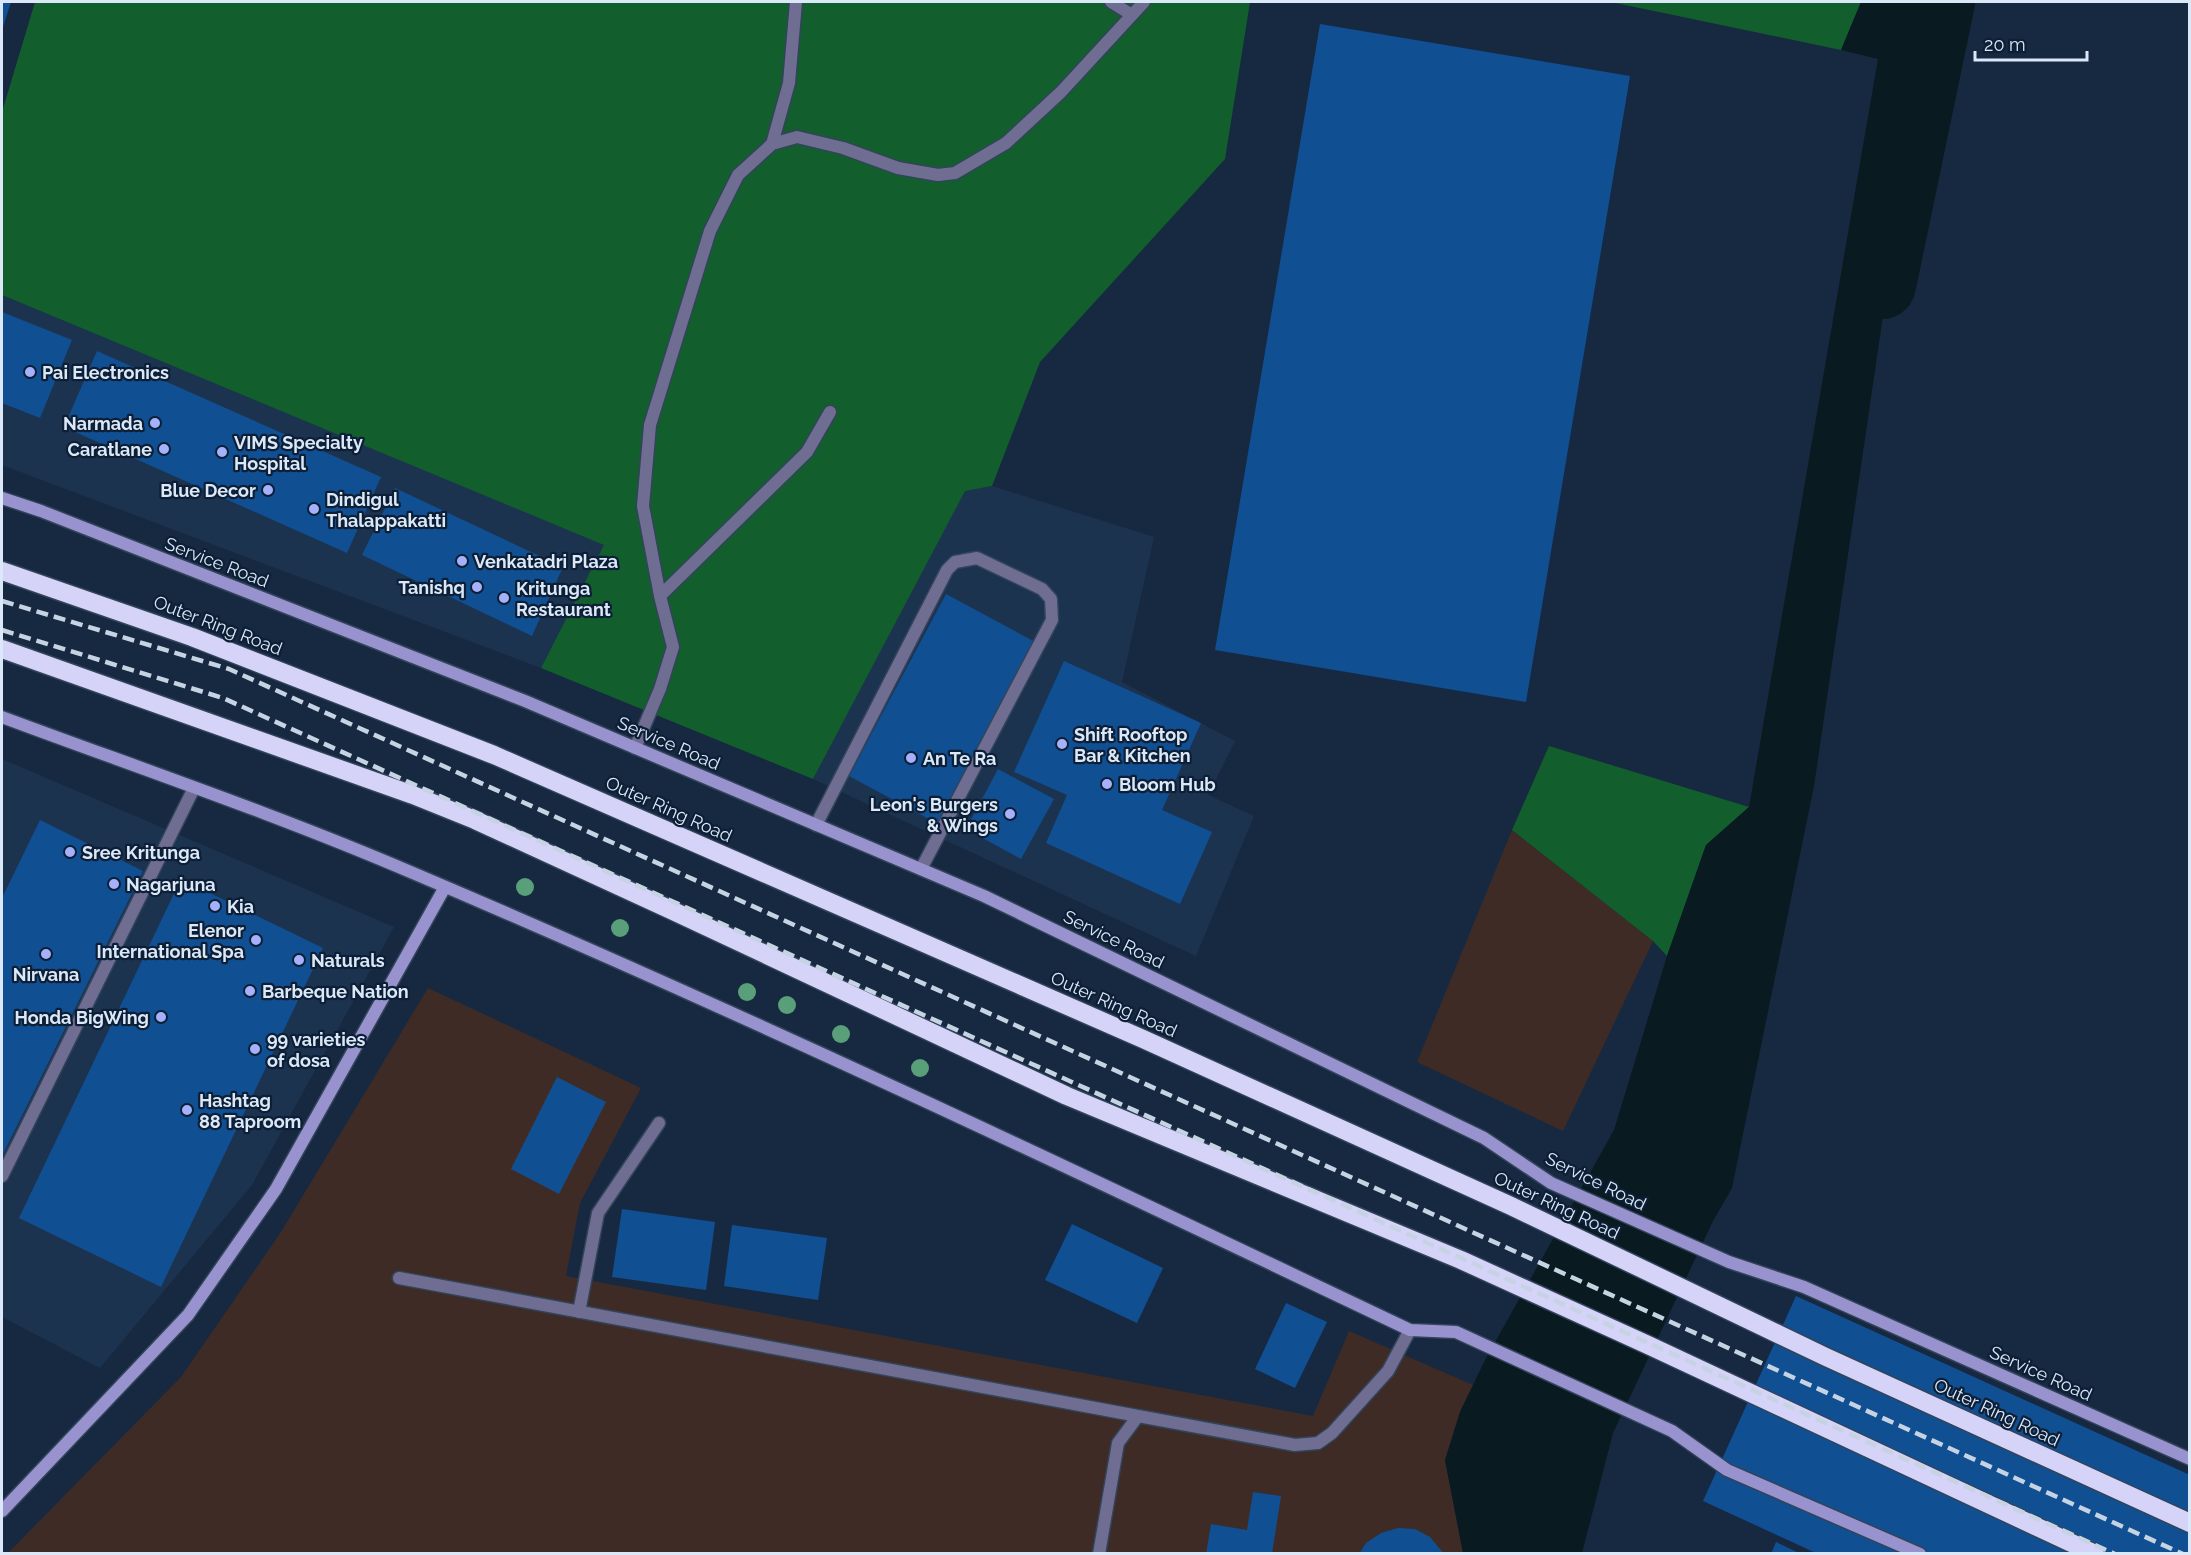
<svg xmlns="http://www.w3.org/2000/svg" width="2191" height="1555" viewBox="0 0 2191 1555" font-family="Raleway,sans-serif">
	<style>
		.built { fill: #1c3350 }
		.industrial { fill: #3e2b25 }
		.green { fill: #125f2d }
		.water { fill: #091a20 }
		.lines { fill: none; stroke-linecap: round; stroke-linejoin: round }
		.river { stroke: #091a20; stroke-width: 68 }
		.building { fill: #114f93 }
		.lane-casing { stroke: #32445a; stroke-width: 15 }
		.street-casing { stroke: #32445a; stroke-width: 15 }
		.secondary-casing { stroke: #32445a; stroke-width: 15 }
		.highway-casing { stroke: #32445a; stroke-width: 21 }
		.lane { stroke: #706d92; stroke-width: 12 }
		.street { stroke: #706d92; stroke-width: 12 }
		.secondary { stroke: #9893ce; stroke-width: 12 }
		.highway { stroke: #d6d3f8; stroke-width: 18 }
		.rail { stroke: #c6d3e3; stroke-width: 4.5; stroke-dasharray: 12 6; stroke-linecap: butt }
		.tree { fill: #589f7a }
		.poi-dot { fill: #a6b1fc; stroke: #0d1f36; stroke-width: 2 }
		.labels { text-anchor: middle; dominant-baseline: central; stroke-width: 4.5; stroke-linejoin: round; paint-order: stroke }
		.poi-label { font-size: 18px; font-weight: bold; fill: #dbe8f7; stroke: #0d1f36; text-anchor: start }
		.street-label { font-size: 18px; fill: #dbe8f7; stroke: #0d1f36 }
	</style>
	<rect width="100%" height="100%" fill="#172941"/>
	<path class="built" d="M 2,295 L 605,545 L 541,668 L 2,465 Z
		M 992,486 L 1154,537 L 1122,682 L 1235,741 L 1208,795 L 1254,816 L 1196,956 L 813,779 L 965,490 Z
		M 2,759 L 394,927 L 252,1185 L 100,1368 L 2,1317 Z"/>
	<path class="industrial" d="M 1512,830 L 1653,941 L 1563,1131 L 1417,1062 Z
		M 428,988 L 641,1088 L 580,1203 L 566,1276 L 1313,1416 L 1349,1331 L 1473,1385 L 1460,1412 L 1445,1460 L 1463,1553 L 7,1554 L 181,1377 L 281,1232 Z"/>
	<path class="green" d="M 35,2 L 1250,2 L 1225,159 L 1040,362 L 992,486 L 965,491 L 813,779 L 541,668 L 604,545 L 2,295 L 2,112 Z
		M 1611,2 L 1861,2 L 1841,50 Z
		M 1549,746 L 1749,807 L 1706,845 L 1667,956 L 1653,941 L 1512,830 Z"/>
	<path class="water" d="M 1861,2 L 1942,2 L 1911,125 L 1814,786 L 1732,1188 L 1713,1221 L 1613,1433 L 1582,1553 L 1463,1553 L 1445,1460 L 1460,1412 L 1485,1360 L 1614,1130 L 1667,956 L 1706,845 L 1749,807 L 1878,59 L 1841,50 Z"/>
	<g class="lines">
		<path class="river" d="M 1882,285 L 1941,2"/>
	</g>
	<path class="building" d="M 2,2 L 11,2 L 2,30 Z
		M 1320,24 L 1630,76 L 1526,702 L 1215,650 Z
		M 2,312 L 72,340 L 40,418 L 2,403 Z
		M 97,351 L 381,477 L 347,553 L 64,427 Z
		M 395,488 L 563,567 L 532,636 L 362,555 Z
		M 946,594 L 1037,643 L 940,825 L 849,776 Z
		M 1064,661 L 1201,723 L 1162,810 L 1212,832 L 1180,904 L 1046,843 L 1067,795 L 1014,772 Z
		M 998,769 L 1054,799 L 1021,859 L 966,829 Z
		M 40,820 L 143,871 L 2,1156 L 2,898 Z
		M 181,879 L 323,948 L 161,1287 L 19,1218 Z
		M 557,1077 L 606,1102 L 559,1194 L 511,1169 Z
		M 622,1209 L 715,1222 L 706,1290 L 612,1277 Z
		M 1072,1224 L 1163,1268 L 1137,1323 L 1045,1280 Z
		M 732,1225 L 827,1238 L 818,1300 L 724,1286 Z
		M 1796,1296 L 2190,1475 L 2190,1554 L 1818,1554 L 1703,1501 Z
		M 1286,1303 L 1327,1322 L 1295,1388 L 1255,1369 Z
		M 1253,1492 L 1281,1496 L 1272,1554 L 1206,1554 L 1211,1524 L 1247,1530 Z
		M 1398,1528 L 1415,1529 L 1430,1537 L 1444,1554 L 1359,1554 L 1366,1543 L 1381,1533 Z
		M 1776,1542 L 1801,1554 L 1771,1554 Z"/>
	<g class="lines">
		<g class="lane-casing">
			<path id="lane" d="M 816,825 L 947,570 L 955,562 L 977,558 L 1042,589 L 1051,599 L 1052,620 L 921,869
				M 2,1176 L 194,788
				M 399,1278 L 1138,1416
				M 579,1312 L 598,1213 L 659,1123
				M 1099,1554 L 1118,1443 L 1138,1416 L 1295,1445 L 1318,1443 L 1332,1433 L 1388,1371 L 1410,1330"/>
		</g>
		<g class="street-casing">
			<path id="street" d="M 1111,2 L 1132,15
				M 772,144 L 789,83 L 796,2
				M 660,596 L 807,452 L 830,412
				M 635,748 L 660,689 L 673,647 L 660,596 L 643,506 L 650,425 L 710,231 L 738,175 L 772,144 L 797,137 L 843,148 L 898,168 L 938,175 L 955,173 L 1006,143 L 1061,92 L 1144,2"/>
		</g>
		<g class="secondary-casing">
			<path id="secondary" d="M 2,498 L 41,511 L 525,701 L 984,896 L 1484,1138 L 1551,1183 L 1729,1262 L 1804,1287 L 2190,1459
				M 2,717 C 139,768 278,815 413,873 C 750,1016 1080,1173 1410,1330 L 1456,1332 L 1672,1431 L 1727,1470 L 1920,1554
				M 2,1511 L 188,1315 L 276,1189 L 445,887"/>
		</g>
		<g class="highway-casing">
			<path id="highway" d="M 2,571 L 192,637 L 494,755 L 1143,1039 L 1511,1206 L 1826,1357 L 2190,1523
				M 2,649 L 413,795 L 475,820 L 671,910 L 1067,1096 L 1461,1260 L 1648,1345 L 2095,1554"/>
		</g>
		<use href="#lane" class="lane"/>
		<use href="#street" class="street"/>
		<use href="#secondary" class="secondary"/>
		<use href="#highway" class="highway"/>
		<path class="rail" d="M 2,601 L 229,669 L 2183,1554
			M 2,630 L 223,698 L 2115,1554"/>
	</g>
	<g class="tree">
		<circle cx="525" cy="887" r="9"/>
		<circle cx="620" cy="928" r="9"/>
		<circle cx="747" cy="992" r="9"/>
		<circle cx="787" cy="1005" r="9"/>
		<circle cx="841" cy="1034" r="9"/>
		<circle cx="920" cy="1068" r="9"/>
	</g>
	<g class="poi-dot">
		<circle cx="30" cy="372" r="6"/>
		<circle cx="155" cy="423" r="6"/>
		<circle cx="164" cy="449" r="6"/>
		<circle cx="222" cy="452" r="6"/>
		<circle cx="268" cy="490" r="6"/>
		<circle cx="314" cy="509" r="6"/>
		<circle cx="462" cy="561" r="6"/>
		<circle cx="477" cy="587" r="6"/>
		<circle cx="504" cy="598" r="6"/>
		<circle cx="1062" cy="744" r="6"/>
		<circle cx="911" cy="758" r="6"/>
		<circle cx="1107" cy="784" r="6"/>
		<circle cx="1010" cy="814" r="6"/>
		<circle cx="70" cy="852" r="6"/>
		<circle cx="114" cy="884" r="6"/>
		<circle cx="215" cy="906" r="6"/>
		<circle cx="256" cy="940" r="6"/>
		<circle cx="46" cy="954" r="6"/>
		<circle cx="299" cy="960" r="6"/>
		<circle cx="250" cy="991" r="6"/>
		<circle cx="161" cy="1017" r="6"/>
		<circle cx="255" cy="1049" r="6"/>
		<circle cx="187" cy="1110" r="6"/>
	</g>
	<g class="labels">
		<g class="poi-label">
			<text x="42" y="372">Pai Electronics</text>
			<text x="143" y="423" text-anchor="end">Narmada</text>
			<text x="234" y="442">VIMS Specialty<tspan x="234" dy="21">Hospital</tspan></text>
			<text x="152" y="449" text-anchor="end">Caratlane</text>
			<text x="256" y="490" text-anchor="end">Blue Decor</text>
			<text x="326" y="499">Dindigul<tspan x="326" dy="21">Thalappakatti</tspan></text>
			<text x="474" y="561">Venkatadri Plaza</text>
			<text x="465" y="587" text-anchor="end">Tanishq</text>
			<text x="516" y="588">Kritunga<tspan x="516" dy="21">Restaurant</tspan></text>
			<text x="1074" y="734">Shift Rooftop<tspan x="1074" dy="21">Bar &amp; Kitchen</tspan></text>
			<text x="923" y="758">An Te Ra</text>
			<text x="1119" y="784">Bloom Hub</text>
			<text x="998" y="804" text-anchor="end">Leon's Burgers<tspan x="998" dy="21">&amp; Wings</tspan></text>
			<text x="82" y="852">Sree Kritunga</text>
			<text x="126" y="884">Nagarjuna</text>
			<text x="227" y="906">Kia</text>
			<text x="244" y="930" text-anchor="end">Elenor<tspan x="244" dy="21">International Spa</tspan></text>
			<text x="311" y="960">Naturals</text>
			<text x="46" y="974" text-anchor="middle">Nirvana</text>
			<text x="262" y="991">Barbeque Nation</text>
			<text x="149" y="1017" text-anchor="end">Honda BigWing</text>
			<text x="267" y="1039">99 varieties<tspan x="267" dy="21">of dosa</tspan></text>
			<text x="199" y="1100">Hashtag<tspan x="199" dy="21">88 Taproom</tspan></text>
		</g>
		<g class="street-label">
			<text transform="translate(217 562) rotate(21)">Service Road</text>
			<text transform="translate(218 625) rotate(21)">Outer Ring Road</text>
			<text transform="translate(669 743) rotate(23)">Service Road</text>
			<text transform="translate(669 809) rotate(24)">Outer Ring Road</text>
			<text transform="translate(1114 939) rotate(26)">Service Road</text>
			<text transform="translate(1114 1004) rotate(24)">Outer Ring Road</text>
			<text transform="translate(1596 1181) rotate(26)">Service Road</text>
			<text transform="translate(1557 1205) rotate(25)">Outer Ring Road</text>
			<text transform="translate(2041 1373) rotate(24)">Service Road</text>
			<text transform="translate(1997 1412) rotate(25)">Outer Ring Road</text>
		</g>
	</g>
	<rect width="2191" height="1555" fill="none" stroke="#dbe8f7" stroke-width="6"/>
	<path d="M1975 51v9h112v-9" fill="none" stroke="#dbe8f7" stroke-width="3"/>
	<text x="1984" y="51" font-size="18" fill="#dbe8f7" stroke="#0d1f36" stroke-width="4.5" paint-order="stroke">20 m</text>
</svg>
